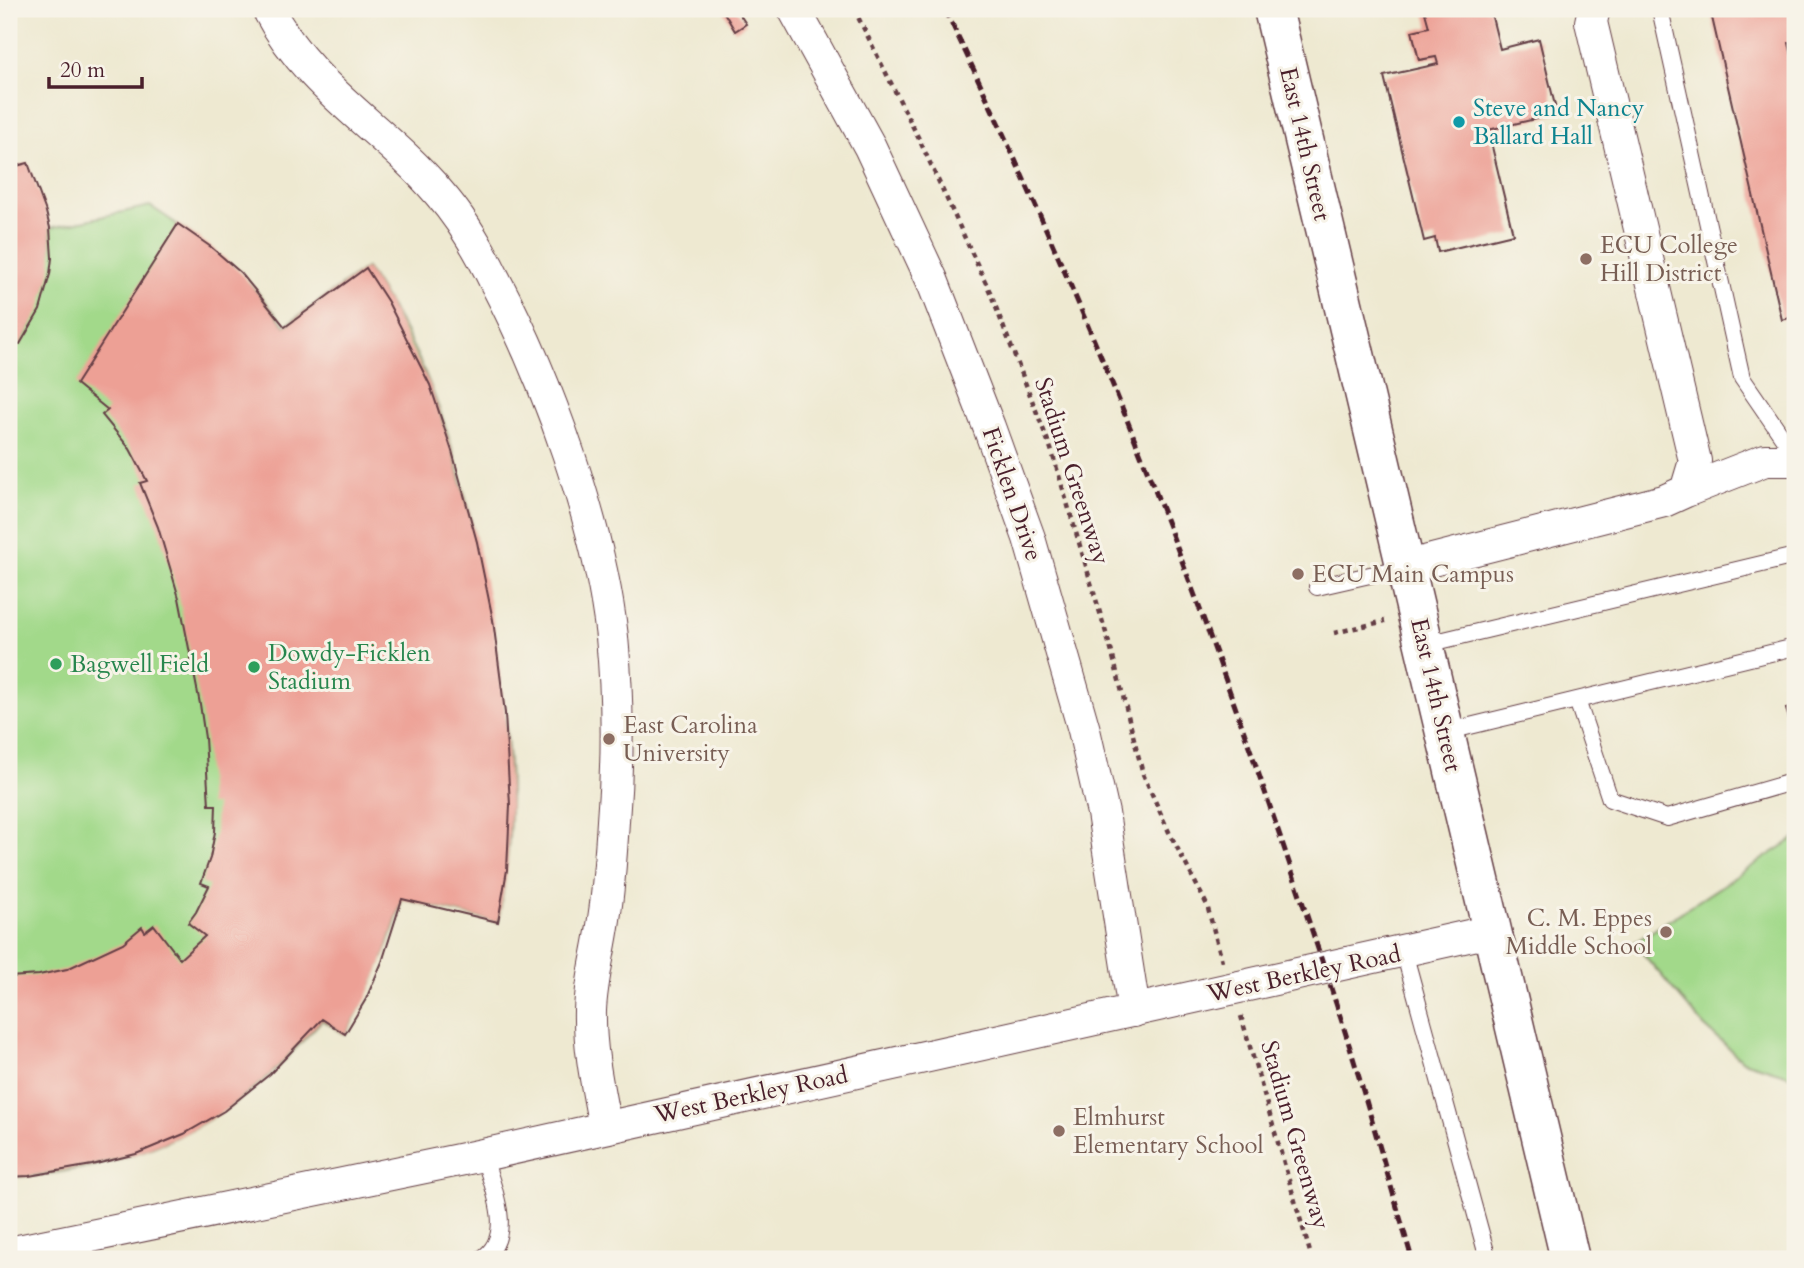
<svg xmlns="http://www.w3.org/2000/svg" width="1804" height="1268" viewBox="0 0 1804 1268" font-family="Cardo,serif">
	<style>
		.green { fill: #a2d98a; stroke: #767c5a; stroke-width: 2 }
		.building { fill: #eda095 }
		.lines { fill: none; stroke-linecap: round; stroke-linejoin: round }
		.lane-casing { stroke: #633d44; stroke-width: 18 }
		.street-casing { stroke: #633d44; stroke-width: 34 }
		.secondary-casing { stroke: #633d44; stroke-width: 41 }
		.path { stroke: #633d44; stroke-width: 4.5; stroke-dasharray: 5 5; stroke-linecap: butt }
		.lane { stroke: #fff; stroke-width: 16 }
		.street { stroke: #fff; stroke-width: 32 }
		.secondary { stroke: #fff; stroke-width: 38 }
		.rail { stroke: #4a1f2b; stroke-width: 5; stroke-dasharray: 10 5; stroke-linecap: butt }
		.culture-dot { fill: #0f9aa8; stroke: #f7f3e8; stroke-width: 2.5 }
		.education-dot { fill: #8d6e63; stroke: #f7f3e8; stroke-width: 2.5 }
		.leisure-dot { fill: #2e9e5b; stroke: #f7f3e8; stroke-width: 2.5 }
		.labels { text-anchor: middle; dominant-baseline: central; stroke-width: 6; stroke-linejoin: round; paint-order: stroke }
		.culture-label { font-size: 24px; fill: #0d838f; stroke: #f7f3e8; text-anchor: start }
		.street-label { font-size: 24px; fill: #4a1f2b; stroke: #f7f3e8 }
		.education-label { font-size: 24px; fill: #785e54; stroke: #f7f3e8; text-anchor: start }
		.leisure-label { font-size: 24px; fill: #27864d; stroke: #f7f3e8; text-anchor: start }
	</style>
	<rect width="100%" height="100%" fill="#f7f3e8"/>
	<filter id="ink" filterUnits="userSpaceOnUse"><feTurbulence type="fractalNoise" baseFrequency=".0143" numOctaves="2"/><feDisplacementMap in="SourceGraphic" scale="14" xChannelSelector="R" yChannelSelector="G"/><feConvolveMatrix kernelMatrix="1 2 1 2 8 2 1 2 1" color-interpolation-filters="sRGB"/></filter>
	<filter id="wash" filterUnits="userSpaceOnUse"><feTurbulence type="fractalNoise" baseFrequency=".00686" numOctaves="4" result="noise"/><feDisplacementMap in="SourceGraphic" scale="28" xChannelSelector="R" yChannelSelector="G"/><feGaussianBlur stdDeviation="1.57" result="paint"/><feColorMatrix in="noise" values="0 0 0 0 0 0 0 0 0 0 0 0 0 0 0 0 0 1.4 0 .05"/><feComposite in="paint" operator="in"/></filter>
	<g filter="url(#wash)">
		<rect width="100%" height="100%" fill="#eee9d1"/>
		<path class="green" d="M 150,206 C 204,241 246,274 285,326 L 366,268 C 391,305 414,344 430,385 C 460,460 477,541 490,621 C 500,682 511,744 510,806 C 510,845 505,883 498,922 L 402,899 C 389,948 371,991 345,1034 L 322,1020 C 305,1038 288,1058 270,1074 C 198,1140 105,1173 9,1177 L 9,343 L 20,344 C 43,306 54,272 50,228 Z
			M 1795,838 L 1795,1077 L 1743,1061 L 1704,1026 L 1634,943 Z"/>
		<g id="blocks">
			<path class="building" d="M 722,9 L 736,9 L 746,24 L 735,31 Z
				M 1424,9 L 1490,9 L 1500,49 L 1539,39 L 1557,114 L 1488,130 L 1513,234 L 1438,252 L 1435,238 L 1424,241 L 1384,76 L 1438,64 L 1436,57 L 1419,60 L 1412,31 L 1429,27 Z
				M 1710,9 L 1795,9 L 1795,41 L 1789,43 L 1795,69 L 1795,324 L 1793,317 L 1782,320 Z
				M 28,163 L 46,212 L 50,228 L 52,258 L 50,274 L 40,310 L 20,344 L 9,343 L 9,168 Z
				M 178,224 L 211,247 L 241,273 L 285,327 L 366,268 L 388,302 L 430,385 L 452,451 L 477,542 L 493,620 L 505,713 L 510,805 L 507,870 L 498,922 L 402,899 L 382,962 L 366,999 L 345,1034 L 322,1019 L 270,1074 L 224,1111 L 184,1134 L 136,1154 L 92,1165 L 29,1176 L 9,1177 L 9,977 L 39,975 L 67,969 L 123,943 L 142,927 L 145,932 L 154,925 L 180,959 L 205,936 L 188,923 L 196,912 L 209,886 L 201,883 L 210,858 L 215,832 L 216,805 L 209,805 L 205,738 L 200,704 L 179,598 L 158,527 L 140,483 L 147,481 L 130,449 L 102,415 L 108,410 L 76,384 Z
				M 1795,706 L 1795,740 L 1786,709 Z"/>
		</g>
	</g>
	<g filter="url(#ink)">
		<use href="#blocks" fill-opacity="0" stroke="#633d44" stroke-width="2"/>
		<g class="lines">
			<g class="lane-casing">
				<path id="lane" d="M 1660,9 L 1742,378 L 1786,442
					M 1317,587 L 1405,567
					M 1423,645 L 1795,556
					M 1577,700 L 1610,799 L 1667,818 L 1795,781
					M 1445,732 L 1791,648
					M 1404,952 L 1488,1259
					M 481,1259 C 517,1237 492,1185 483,1155"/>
			</g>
			<g class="street-casing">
				<path id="street" d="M 268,9 C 310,90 382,126 439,193 C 461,218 480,250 495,281 C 548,382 599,523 612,637 C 618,698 618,760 613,821 C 611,854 609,887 604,919 C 600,950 591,980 590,1011 C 589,1049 598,1089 605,1127
					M 794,9 L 870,147 L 932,280 L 989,427 L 1029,538 L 1084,730 L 1103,813 L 1134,1011
					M 1686,491 L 1765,460 L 1795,460
					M 1405,567 L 1664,501 L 1686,491 L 1695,461 L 1591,22 L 1594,9
					M 9,1253 L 483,1155 L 1491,931"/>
			</g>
			<g class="secondary-casing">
				<path id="secondary" d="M 1273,9 L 1570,1259"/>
			</g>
			<path class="path" d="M 854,9 L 919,139 L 990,292 L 1051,449 L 1112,653 L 1143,774 L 1169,832 L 1207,905 L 1222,961
				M 1334,633 L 1385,621
				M 1241,1016 L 1312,1259"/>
			<use href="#lane" class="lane"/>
			<use href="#street" class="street"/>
			<use href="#secondary" class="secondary"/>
			<path class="rail" d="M 945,9 C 999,122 1050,236 1099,352 C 1184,554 1256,762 1325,970 C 1357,1065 1384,1163 1412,1259"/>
		</g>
	</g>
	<circle class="culture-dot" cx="1459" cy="122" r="7"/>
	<g class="education-dot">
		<circle cx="1586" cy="259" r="7"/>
		<circle cx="1298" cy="574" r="7"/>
		<circle cx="609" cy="739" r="7"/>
		<circle cx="1666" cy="932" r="7"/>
		<circle cx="1059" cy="1131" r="7"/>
	</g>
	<g class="leisure-dot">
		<circle cx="56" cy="664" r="7"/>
		<circle cx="254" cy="667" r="7"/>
	</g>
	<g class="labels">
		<g class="culture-label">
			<text x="1473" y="108">Steve and Nancy<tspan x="1473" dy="28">Ballard Hall</tspan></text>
		</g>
		<g class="street-label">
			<text transform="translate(1305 144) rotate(77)">East 14th Street</text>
			<text transform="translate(1072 471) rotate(72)">Stadium Greenway</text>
			<text transform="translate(1012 494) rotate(71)">Ficklen Drive</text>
			<text transform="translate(1436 695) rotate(77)">East 14th Street</text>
			<text transform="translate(1304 974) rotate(-12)">West Berkley Road</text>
			<text transform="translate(751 1095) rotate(-12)">West Berkley Road</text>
			<text transform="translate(1295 1135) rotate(74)">Stadium Greenway</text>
		</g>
		<g class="education-label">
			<text x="1600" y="245">ECU College<tspan x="1600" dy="28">Hill District</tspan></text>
			<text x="1312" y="574">ECU Main Campus</text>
			<text x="623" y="725">East Carolina<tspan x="623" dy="28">University</tspan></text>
			<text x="1652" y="918" text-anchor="end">C. M. Eppes<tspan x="1652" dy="28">Middle School</tspan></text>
			<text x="1073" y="1117">Elmhurst<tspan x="1073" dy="28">Elementary School</tspan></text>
		</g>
		<g class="leisure-label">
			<text x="268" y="653">Dowdy-Ficklen<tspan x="268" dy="28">Stadium</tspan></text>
			<text x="70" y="664">Bagwell Field</text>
		</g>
	</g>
	<rect width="1804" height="1268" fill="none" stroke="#f7f3e8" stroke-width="35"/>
	<path d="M49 77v10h93v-10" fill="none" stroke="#4a1f2b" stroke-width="3.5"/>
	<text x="60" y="77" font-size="21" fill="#4a1f2b" stroke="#f7f3e8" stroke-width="5" paint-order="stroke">20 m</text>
</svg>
